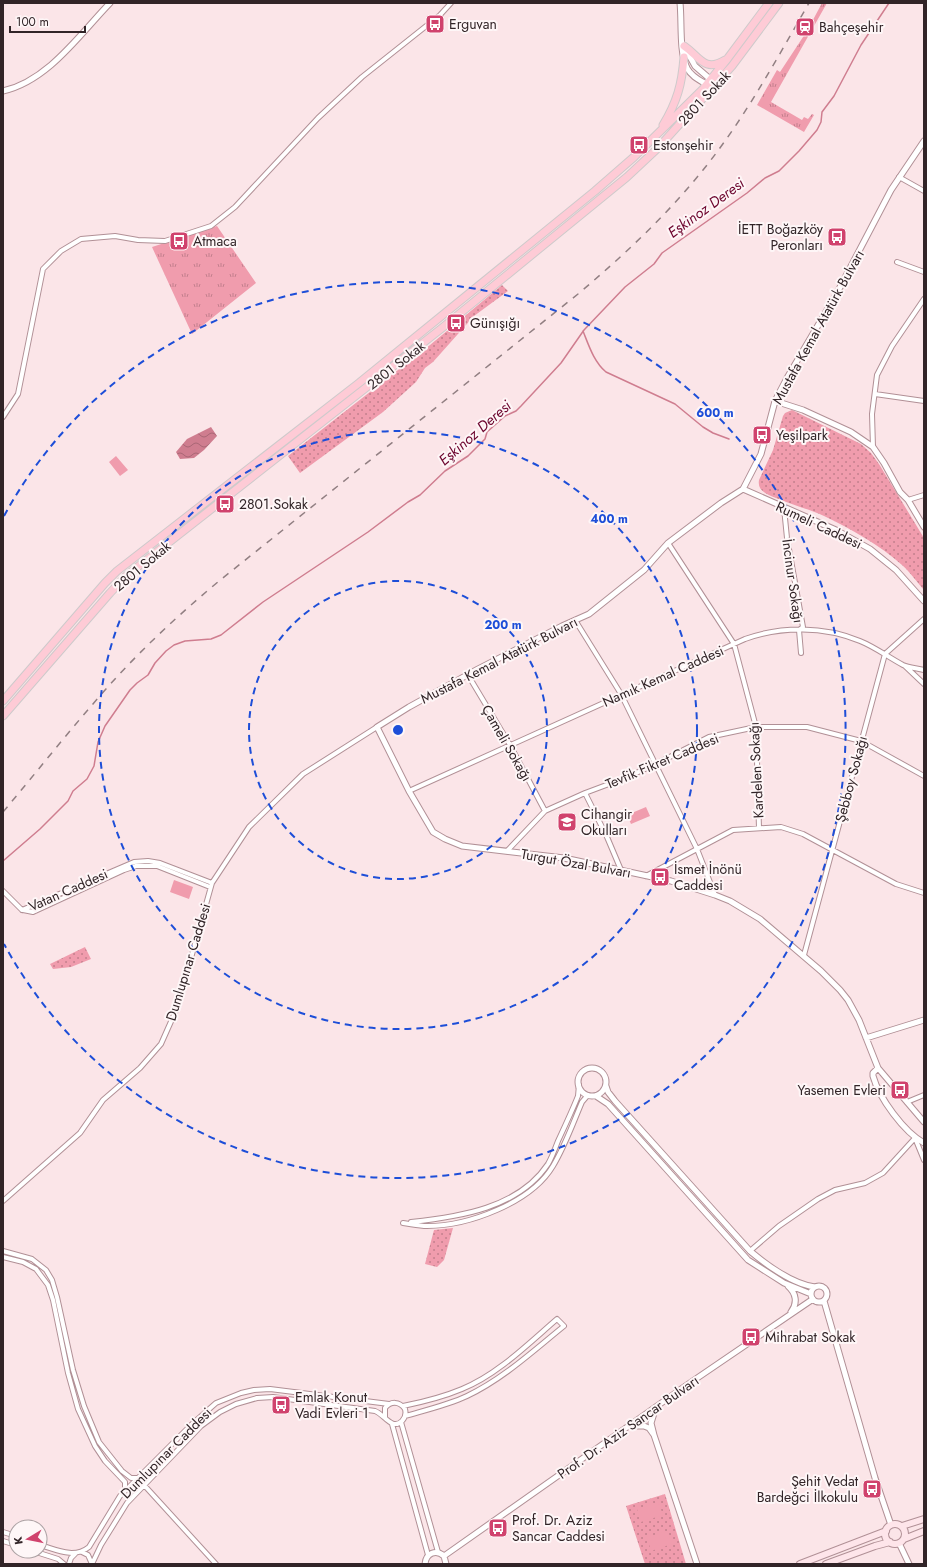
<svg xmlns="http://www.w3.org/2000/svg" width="927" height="1567" viewBox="0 0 927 1567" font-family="Jost,sans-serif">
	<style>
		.grass { fill: url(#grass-tufts) }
		.park { fill: url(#park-dots) }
		.pitch { fill: #f09cad }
		.water { fill: url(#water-waves) }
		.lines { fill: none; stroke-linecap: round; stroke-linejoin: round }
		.stream { stroke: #cf7d8f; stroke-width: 1.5 }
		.minor-casing { stroke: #b19096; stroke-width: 6 }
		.tertiary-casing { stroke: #b19096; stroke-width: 7 }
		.secondary-casing { stroke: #b19096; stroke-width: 8 }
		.primary-casing { stroke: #cecacb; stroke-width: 9 }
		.minor { stroke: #fff; stroke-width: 4 }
		.tertiary { stroke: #fff; stroke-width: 5 }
		.secondary { stroke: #fee5ea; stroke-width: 6 }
		.primary { stroke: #fecbd6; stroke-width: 7 }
		.rail { stroke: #917f82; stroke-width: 1.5; stroke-dasharray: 7 7; stroke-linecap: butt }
		.ring { fill: none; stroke: #1d4ed8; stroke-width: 2; stroke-dasharray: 7 5 }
		.labels { text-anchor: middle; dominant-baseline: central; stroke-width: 4; stroke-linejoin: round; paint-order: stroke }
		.poi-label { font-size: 14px; fill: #312427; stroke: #fef6f7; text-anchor: start }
		.street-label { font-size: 14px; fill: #312427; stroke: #fef6f7 }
		.water-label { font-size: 15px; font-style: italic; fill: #6d052e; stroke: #fef6f7 }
		.centre { fill: #1d4ed8; stroke: #fef6f7; stroke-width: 2 }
		.ring-label { font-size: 12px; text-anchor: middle; font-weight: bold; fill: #1d4ed8; stroke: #fef6f7; stroke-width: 4; stroke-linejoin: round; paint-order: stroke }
	</style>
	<defs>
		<pattern id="grass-tufts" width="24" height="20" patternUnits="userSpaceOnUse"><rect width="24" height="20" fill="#f09cad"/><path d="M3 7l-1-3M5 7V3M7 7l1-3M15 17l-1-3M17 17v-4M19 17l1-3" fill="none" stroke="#c37f8d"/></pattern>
		<pattern id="park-dots" width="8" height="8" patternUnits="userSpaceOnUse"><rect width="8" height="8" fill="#f09cad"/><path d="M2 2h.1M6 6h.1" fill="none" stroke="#c37f8d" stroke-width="1.8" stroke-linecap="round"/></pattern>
		<pattern id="water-waves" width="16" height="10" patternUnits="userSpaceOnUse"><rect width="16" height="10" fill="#cf7d8f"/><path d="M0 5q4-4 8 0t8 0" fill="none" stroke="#a96675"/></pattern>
	</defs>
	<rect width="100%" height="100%" fill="#fbe5e8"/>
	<path class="grass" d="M 822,3 L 827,3 L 771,102 L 802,120 L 804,117 L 808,119 L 812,114 L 814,115 L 804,132 L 757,105 L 777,70 L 780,72 L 807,31 Z
		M 217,226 L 256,283 L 192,334 L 152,247 Z"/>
	<path class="park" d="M 502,285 L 508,291 L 474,316 L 433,362 L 425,368 L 416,382 L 383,412 L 300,473 L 288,456 L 430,345 Z
		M 792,410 L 861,444 L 871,453 L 879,464 L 924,538 L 924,590 C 917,582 910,572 902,565 C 880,545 851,529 824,516 C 809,509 792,505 776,498 C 767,494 757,491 759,480 L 773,450 L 783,416 L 785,413 Z
		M 85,947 L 91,959 L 71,967 L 53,969 L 50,964 Z
		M 453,1228 L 444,1260 L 437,1267 L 425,1264 L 434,1230 Z
		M 665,1494 L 686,1564 L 645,1564 L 626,1506 Z"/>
	<path class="pitch" d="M 116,456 L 128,470 L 120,476 L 109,462 Z
		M 646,807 L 650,816 L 631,824 L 627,815 Z
		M 174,880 L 193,887 L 189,899 L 170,892 Z
		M 658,1502 L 663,1515 L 641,1522 L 637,1509 Z
		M 668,1531 L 672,1544 L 651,1551 L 647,1537 Z"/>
	<path class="water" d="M 211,427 L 217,436 L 204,450 L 194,458 L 180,459 L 176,452 L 187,439 Z"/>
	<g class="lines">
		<path class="stream" d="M 583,331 C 589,346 594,362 606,372 L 675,404 L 703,427 L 713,433 L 729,439
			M 3,861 L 40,829 L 68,801 L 73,791 L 87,779 L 94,766 L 98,742 L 105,726 L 130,690 L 137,683 L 148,675 L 155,663 L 166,651 L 174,645 L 185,641 L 211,639 L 221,635 L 263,602 L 368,532 L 408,502 L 420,495 L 445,471 L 468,456 L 485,439 L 487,432 L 505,416 L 516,411 L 521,406 L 561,363 L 584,330 L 625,287 L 654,264 L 662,253 L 747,193 L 765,178 L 779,171 L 799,151 L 817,130 L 821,122 L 822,112 L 834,96 L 861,45 L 889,3"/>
		<g class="minor-casing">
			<path id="minor" d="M 899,177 L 924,191
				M 897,262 L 924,272
				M 875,394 L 924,401
				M 3,417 L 18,394 L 43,269 L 61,251 L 81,239 L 115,236 L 138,240 L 165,241 L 211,226 L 235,207 L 318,118 L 362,77 L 440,15 L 451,3
				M 873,447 L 872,414 L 877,375 L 892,346 L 924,299
				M 908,500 L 924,495
				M 784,508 L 787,538 L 803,627 L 799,630 L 801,653
				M 668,543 L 734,644 L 756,727 L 759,828
				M 575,620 L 621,694 L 697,849 L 715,895
				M 905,666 L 924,684
				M 468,675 L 510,745 L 545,811
				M 409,791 L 745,639 C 781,626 824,626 860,641 C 875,647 888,657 903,665 C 909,668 917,668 924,670
				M 585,793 L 607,837 L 621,870
				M 507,851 L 545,811 L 585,793 L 625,778 L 656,764 L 709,737 L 756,727 L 807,727 L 861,741 L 924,776
				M 646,876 L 733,830 L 781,827 L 803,834 L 896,884 L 924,893
				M 3,891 L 22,910
				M 22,910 L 134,862 L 148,861 L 160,863 L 212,883
				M 23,910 L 33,912 L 124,870 L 136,866 L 157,866 L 210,887
				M 804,955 L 885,654 L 924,619
				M 907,1102 L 924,1095
				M 3,1201 L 80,1133 L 103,1100 L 140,1068 L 161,1044 L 177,1008 L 212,883 L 249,827 L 303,774 L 377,727
				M 411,1222 C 459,1217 519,1208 548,1164 C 552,1157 555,1149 558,1141 C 565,1126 572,1111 578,1096 L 579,1085
				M 403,1223 C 411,1224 419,1226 427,1226 C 468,1226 531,1203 553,1166 C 565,1146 573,1123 582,1102 L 588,1095
				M 3,1251 L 32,1259 L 46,1270 L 52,1280 L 57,1297 L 73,1370 L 84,1406 L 99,1442 L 122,1471 L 131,1478 L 138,1478
				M 750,1251 L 779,1226 L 818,1199 L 835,1190 L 865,1183 L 883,1173 L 915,1138 L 924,1160
				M 3,1257 L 23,1262 L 36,1269 L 48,1285 L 53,1300 L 68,1373 L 78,1409 L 95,1446 L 105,1461 L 125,1482 L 125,1490
				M 403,1406 C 423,1402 443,1397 462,1389 C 497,1375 528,1344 557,1319 L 564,1326 C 533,1351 503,1379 467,1396 C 448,1405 426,1410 405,1416
				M 401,1422 L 438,1552
				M 392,1424 L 428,1555
				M 144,1485 L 216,1564
				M 3,1532 L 16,1536
				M 3,1541 L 16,1545
				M 40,1545 C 57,1550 74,1559 89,1547 L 120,1496 L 191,1425 L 216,1403 L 241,1393 L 254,1390 L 270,1389 L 389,1404
				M 33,1551 L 58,1559 L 64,1564
				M 82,1552 L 88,1555 L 92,1564
				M 69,1564 L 71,1558 L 75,1554
				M 92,1564 L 101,1545 L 127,1503 L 201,1426 L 220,1412 L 236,1404 L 257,1398 L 273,1397 L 375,1411 C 384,1414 392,1431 402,1421 C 406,1417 406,1413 405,1409 C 399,1401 391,1401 385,1408 L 385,1418"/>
		</g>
		<g class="tertiary-casing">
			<path id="tertiary" d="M 680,3 C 682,21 679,53 687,68 C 691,76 699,80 706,84
				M 685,48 L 695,66 L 710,79
				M 3,91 C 48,81 80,34 110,3
				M 924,141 L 891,190 L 837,293 L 787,378 L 775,401 L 761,454 L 743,489 L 721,503 L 668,543 L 644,570 L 589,614 L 562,626 L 478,669 L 409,707 L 377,727 L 409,791 L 433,832 L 445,839 L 462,846 L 564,858 L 671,881 L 715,895 L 730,901 L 760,919 L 821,971 L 840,990 L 848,1000 L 859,1020 L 878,1068 L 924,1122
				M 775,401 L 803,410 L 851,432 L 873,447 L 884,463 L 900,492 L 908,500 L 924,527
				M 743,489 L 836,530 L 870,549 L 896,570 L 924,601
				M 866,1038 L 924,1020
				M 878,1068 L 873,1073 L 873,1076 C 879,1098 904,1132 924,1143
				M578 1082a14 14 0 1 1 28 0a14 14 0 1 1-28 0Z
				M 606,1086 L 608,1092 L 615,1101 L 750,1251 C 768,1266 792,1284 815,1287
				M 596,1096 L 608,1104 L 748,1260 L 784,1283 L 811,1294
				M811 1294a8 8 0 1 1 16 0a8 8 0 1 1-16 0Z
				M 788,1286 C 796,1293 798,1303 791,1312
				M 824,1301 L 875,1478 L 891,1525
				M 630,1426 L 644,1426 L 649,1428 L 654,1435 L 651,1423 L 656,1407
				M 654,1435 L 697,1564
				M 899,1543 L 909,1564
				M 444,1556 L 684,1387 L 813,1299
				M 425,1564 C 426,1553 436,1549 444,1556 L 446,1564"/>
		</g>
		<g class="secondary-casing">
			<path id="secondary" d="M885 1534a10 10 0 1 1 20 0a10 10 0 1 1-20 0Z
				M 902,1526 L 924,1519
				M 904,1539 L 924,1531
				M 800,1564 L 886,1531
				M 826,1564 L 875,1546 L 890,1542"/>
		</g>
		<g class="primary-casing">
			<path id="primary" d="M 684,46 C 699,56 704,73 725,60
				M 663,125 C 677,102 682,84 684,57
				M 3,701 L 105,583 L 117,571 L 359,383 L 595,191 L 634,157 L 703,89 L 728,58 L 769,3
				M 3,716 L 110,593 L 126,576 L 442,328 L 627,177 L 658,148 L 732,66 L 779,3"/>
		</g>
		<use href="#minor" class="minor"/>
		<use href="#tertiary" class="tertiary"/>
		<use href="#secondary" class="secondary"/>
		<use href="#primary" class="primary"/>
		<path class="rail" d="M 3,812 C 40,768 76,722 115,679 C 147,644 182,612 219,581 L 578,294 C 623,256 666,216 703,170 C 745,118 776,60 809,3"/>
	</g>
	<g class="ring">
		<circle cx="398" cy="730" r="149"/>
		<circle cx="398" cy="730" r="299"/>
		<path d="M4 516A448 448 0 1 1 4 944"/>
	</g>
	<defs>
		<g id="bus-square" transform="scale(1)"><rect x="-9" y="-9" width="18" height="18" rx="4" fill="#d0426d" stroke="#fef6f7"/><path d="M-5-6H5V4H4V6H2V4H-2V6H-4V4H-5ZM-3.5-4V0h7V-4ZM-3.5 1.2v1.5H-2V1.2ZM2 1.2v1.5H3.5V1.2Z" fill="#fff"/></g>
		<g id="station-square" transform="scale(1)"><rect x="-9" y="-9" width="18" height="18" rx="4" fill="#d0426d" stroke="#fef6f7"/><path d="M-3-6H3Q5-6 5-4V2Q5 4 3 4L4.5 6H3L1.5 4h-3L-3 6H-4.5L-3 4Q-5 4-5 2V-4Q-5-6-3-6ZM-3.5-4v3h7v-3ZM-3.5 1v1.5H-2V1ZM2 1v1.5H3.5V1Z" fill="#fff"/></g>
		<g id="school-square" transform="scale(1)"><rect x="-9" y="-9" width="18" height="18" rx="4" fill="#d0426d" stroke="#fef6f7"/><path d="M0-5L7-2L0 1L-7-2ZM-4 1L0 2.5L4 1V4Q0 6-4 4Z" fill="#fff"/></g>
	</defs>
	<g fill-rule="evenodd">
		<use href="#bus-square" x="435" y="24"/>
		<use href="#station-square" x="805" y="27"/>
		<use href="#bus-square" x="639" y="145"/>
		<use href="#bus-square" x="837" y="237"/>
		<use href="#bus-square" x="179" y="241"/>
		<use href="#bus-square" x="456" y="323"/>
		<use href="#bus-square" x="762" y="435"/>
		<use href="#bus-square" x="225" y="504"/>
		<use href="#school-square" x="567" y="822"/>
		<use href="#bus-square" x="660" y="877"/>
		<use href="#bus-square" x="900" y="1090"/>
		<use href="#bus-square" x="751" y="1337"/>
		<use href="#bus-square" x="281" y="1405"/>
		<use href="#bus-square" x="872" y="1489"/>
		<use href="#bus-square" x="498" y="1528"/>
	</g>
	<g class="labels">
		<g class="poi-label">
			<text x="449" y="24">Erguvan</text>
			<text x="819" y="27">Bahçeşehir</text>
			<text x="653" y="145">Estonşehir</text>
			<text x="823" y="229" text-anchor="end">İETT Boğazköy<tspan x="823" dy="16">Peronları</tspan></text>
			<text x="193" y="241">Atmaca</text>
			<text x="470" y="323">Günışığı</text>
			<text x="776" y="435">Yeşilpark</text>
			<text x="239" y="504">2801.Sokak</text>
			<text x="581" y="814">Cihangir<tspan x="581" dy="16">Okulları</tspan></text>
			<text x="674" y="869">İsmet İnönü<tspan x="674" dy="16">Caddesi</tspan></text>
			<text x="886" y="1090" text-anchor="end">Yasemen Evleri</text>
			<text x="765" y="1337">Mihrabat Sokak</text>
			<text x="295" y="1397">Emlak Konut<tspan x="295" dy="16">Vadi Evleri 1</tspan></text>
			<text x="858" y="1481" text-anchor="end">Şehit Vedat<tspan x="858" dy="16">Bardeğci İlkokulu</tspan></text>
			<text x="512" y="1520">Prof. Dr. Aziz<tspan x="512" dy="16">Sancar Caddesi</tspan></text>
		</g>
		<g class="street-label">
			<text transform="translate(704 98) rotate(-47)">2801 Sokak</text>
			<text transform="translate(818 327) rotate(-61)">Mustafa Kemal Atatürk Bulvarı</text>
			<text transform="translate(396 365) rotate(-38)">2801 Sokak</text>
			<text transform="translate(819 525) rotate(25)">Rumeli Caddesi</text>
			<text transform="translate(142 566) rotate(-40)">2801 Sokak</text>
			<text transform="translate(793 581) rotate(82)">İncinur Sokağı</text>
			<text transform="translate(499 660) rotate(-27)">Mustafa Kemal Atatürk Bulvarı</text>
			<text transform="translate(663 676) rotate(-24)">Namık Kemal Caddesi</text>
			<text transform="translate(507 743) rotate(60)">Çameli Sokağı</text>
			<text transform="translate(662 761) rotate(-23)">Tevfik Fikret Caddesi</text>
			<text transform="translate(756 770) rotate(-93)">Kardelen Sokağı</text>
			<text transform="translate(851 779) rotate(-75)">Şebboy Sokağı</text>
			<text transform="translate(576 863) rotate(10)">Turgut Özal Bulvarı</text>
			<text transform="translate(68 890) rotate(-24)">Vatan Caddesi</text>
			<text transform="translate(188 962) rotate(-73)">Dumlupınar Caddesi</text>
			<text transform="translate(628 1427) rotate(-35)">Prof. Dr. Aziz Sancar Bulvarı</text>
			<text transform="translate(166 1453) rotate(-45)">Dumlupınar Caddesi</text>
		</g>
		<g class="water-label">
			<text transform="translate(706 208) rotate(-36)">Eşkinoz Deresi</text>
			<text transform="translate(475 433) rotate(-41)">Eşkinoz Deresi</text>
		</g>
	</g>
	<circle cx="398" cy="730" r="6" class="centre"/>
	<g class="ring-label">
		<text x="715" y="417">600 m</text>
		<text x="609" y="523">400 m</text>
		<text x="503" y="629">200 m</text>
	</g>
	<rect width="927" height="1567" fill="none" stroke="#312427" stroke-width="8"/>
	<g transform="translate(28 1539) rotate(260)"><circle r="19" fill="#fef6f7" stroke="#aca2a4"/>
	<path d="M0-3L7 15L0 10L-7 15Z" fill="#d0426d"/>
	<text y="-6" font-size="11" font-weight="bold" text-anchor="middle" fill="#312427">K</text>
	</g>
	<path d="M10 26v6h75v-6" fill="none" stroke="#312427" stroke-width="2"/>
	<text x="16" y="26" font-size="12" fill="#312427" stroke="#fef6f7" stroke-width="3" paint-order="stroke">100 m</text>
</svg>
